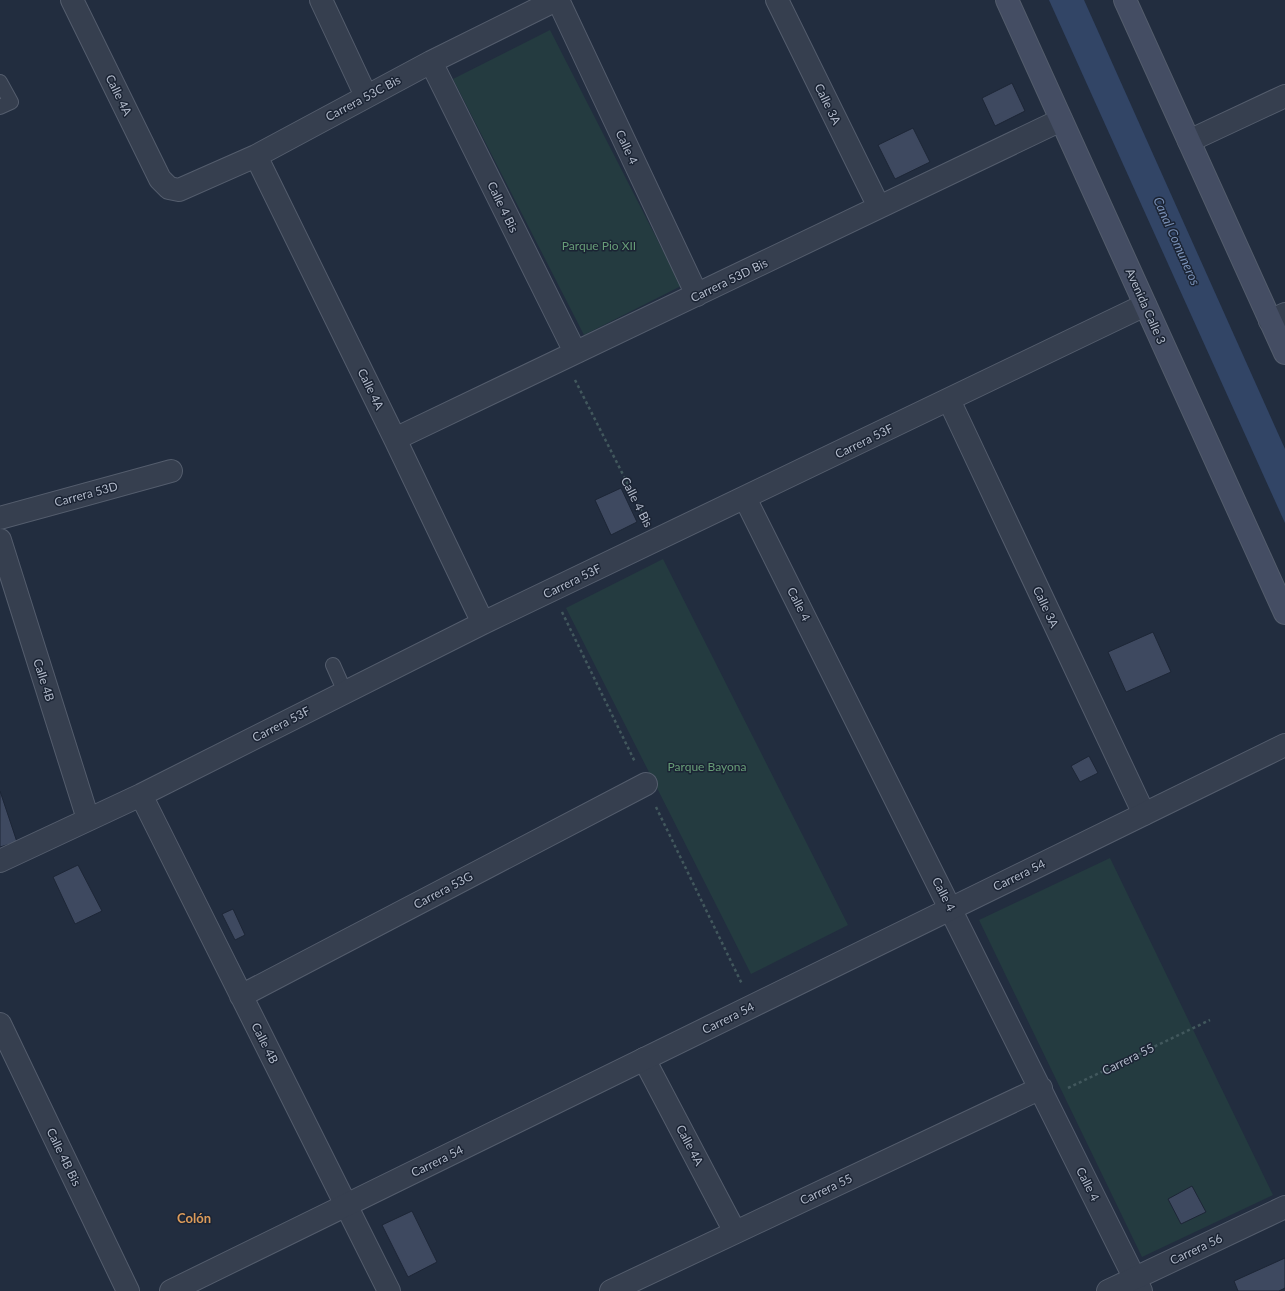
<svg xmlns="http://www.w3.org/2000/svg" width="1285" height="1291" viewBox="0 0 1285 1291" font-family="Lato,sans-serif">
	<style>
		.green { fill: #243b40 }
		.water { fill: #324566 }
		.building { fill: #3e4960; stroke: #1d2636 }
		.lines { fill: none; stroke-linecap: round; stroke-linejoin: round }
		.service-casing { stroke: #545d6d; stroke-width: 16 }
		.minor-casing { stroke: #545d6d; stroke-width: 24 }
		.tertiary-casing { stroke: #545d6d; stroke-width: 24 }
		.secondary-casing { stroke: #545d6d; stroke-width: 24 }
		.path { stroke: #42585d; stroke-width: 2.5; stroke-dasharray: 3 3; stroke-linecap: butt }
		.service { stroke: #363f4f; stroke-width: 14 }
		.minor { stroke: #363f4f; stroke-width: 22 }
		.tertiary { stroke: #363f4f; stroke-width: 22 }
		.secondary { stroke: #444d63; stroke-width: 22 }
		.labels { text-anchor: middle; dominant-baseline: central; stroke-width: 3; stroke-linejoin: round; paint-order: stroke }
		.street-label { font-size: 12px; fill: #b2baca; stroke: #1b2434 }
		.park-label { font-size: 12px; fill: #679d77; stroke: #1b2434 }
		.water-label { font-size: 13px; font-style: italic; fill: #778eb4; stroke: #1b2434 }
		.neighbourhood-label { font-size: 13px; font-weight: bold; fill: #dd9c5a; stroke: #1b2434 }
	</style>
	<rect width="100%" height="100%" fill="#222d3f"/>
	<path class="green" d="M 550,30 L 681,286 L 584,335 L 453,79 Z
		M 663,559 L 848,925 L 751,974 L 566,608 Z
		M 1110,858 L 1273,1195 L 1142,1257 L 979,920 Z"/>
	<path class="water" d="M 1049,0 L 1084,0 L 1285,449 L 1285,523 Z"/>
	<path class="building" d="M 1012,83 L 1025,111 L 995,126 L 982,98 Z
		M 913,128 L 930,162 L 895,179 L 878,145 Z
		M 621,488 L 637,522 L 611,535 L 595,500 Z
		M 1153,632 L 1171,672 L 1126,692 L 1108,652 Z
		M 1089,756 L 1098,773 L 1080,782 L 1071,766 Z
		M 0,791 L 17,842 L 0,847 Z
		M 78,865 L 102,911 L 75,924 L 53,877 Z
		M 233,909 L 245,935 L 235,940 L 222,914 Z
		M 1192,1186 L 1206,1212 L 1181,1224 L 1168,1199 Z
		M 412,1211 L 437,1262 L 408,1277 L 382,1225 Z
		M 1285,1258 L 1285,1288 L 1279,1291 L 1238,1291 L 1234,1281 Z"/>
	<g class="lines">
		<g class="service-casing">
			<path id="service" d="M 0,82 L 11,102 L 0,107
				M 333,665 L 345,692"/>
		</g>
		<g class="minor-casing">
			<path id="minor" d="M 72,0 L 160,179 L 169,188 L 179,190 L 256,156 L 431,62 L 556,0
				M 321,0 L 366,96
				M 558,0 L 697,295
				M 777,0 L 879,207
				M 431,62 L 575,352
				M 1189,141 L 1285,96
				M 256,156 L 395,439 L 483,623
				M 1270,321 L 1285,314
				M 949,400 L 1144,814
				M 395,439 L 1061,120
				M 745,498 L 1141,1291
				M 0,518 L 171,471
				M 0,540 L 88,819
				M 141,795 L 389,1291
				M 0,861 L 141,795 L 483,623 L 1145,305
				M 241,996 L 646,784
				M 0,1024 L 128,1291
				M 644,1059 L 735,1232
				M 611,1291 L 1041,1088"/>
		</g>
		<g class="tertiary-casing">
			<path id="tertiary" d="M 171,1291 L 1285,745
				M 1108,1291 L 1285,1207"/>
		</g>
		<g class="secondary-casing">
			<path id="secondary" d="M 1007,0 L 1285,613
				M 1125,0 L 1285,353"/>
		</g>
		<path class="path" d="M 575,380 L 645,518
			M 562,612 L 635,762
			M 656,807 L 742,984
			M 1068,1088 L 1210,1020"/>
		<use href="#service" class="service"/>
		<use href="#minor" class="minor"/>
		<use href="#tertiary" class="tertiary"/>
		<use href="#secondary" class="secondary"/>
	</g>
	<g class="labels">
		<g class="street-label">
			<text transform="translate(119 95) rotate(64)">Calle 4A</text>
			<text transform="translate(363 98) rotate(-28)">Carrera 53C Bis</text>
			<text transform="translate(828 104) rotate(64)">Calle 3A</text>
			<text transform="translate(627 147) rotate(65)">Calle 4</text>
			<text transform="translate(503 207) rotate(64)">Calle 4 Bis</text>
			<text transform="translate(729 280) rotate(-26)">Carrera 53D Bis</text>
			<text transform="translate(1146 306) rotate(66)">Avenida Calle 3</text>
			<text transform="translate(371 389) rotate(64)">Calle 4A</text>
			<text transform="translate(864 441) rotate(-26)">Carrera 53F</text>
			<text transform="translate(86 494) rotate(-15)">Carrera 53D</text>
			<text transform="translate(637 502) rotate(63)">Calle 4 Bis</text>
			<text transform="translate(572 581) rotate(-26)">Carrera 53F</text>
			<text transform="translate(799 604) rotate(63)">Calle 4</text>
			<text transform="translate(1046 607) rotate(65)">Calle 3A</text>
			<text transform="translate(44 680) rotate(72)">Calle 4B</text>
			<text transform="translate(281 724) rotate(-27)">Carrera 53F</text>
			<text transform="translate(1019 875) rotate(-26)">Carrera 54</text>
			<text transform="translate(443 890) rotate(-28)">Carrera 53G</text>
			<text transform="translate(944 894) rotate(63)">Calle 4</text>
			<text transform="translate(728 1018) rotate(-26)">Carrera 54</text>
			<text transform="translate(265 1043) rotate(63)">Calle 4B</text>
			<text transform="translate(1128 1059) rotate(-26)">Carrera 55</text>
			<text transform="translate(690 1145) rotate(62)">Calle 4A</text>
			<text transform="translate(64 1157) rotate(64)">Calle 4B Bis</text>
			<text transform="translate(437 1161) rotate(-26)">Carrera 54</text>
			<text transform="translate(1088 1184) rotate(63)">Calle 4</text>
			<text transform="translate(826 1189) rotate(-25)">Carrera 55</text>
			<text transform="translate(1196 1249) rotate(-25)">Carrera 56</text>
		</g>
		<g class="park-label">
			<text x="599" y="245">Parque Pio XII</text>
			<text x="707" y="766">Parque Bayona</text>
		</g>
		<g class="water-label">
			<text transform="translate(1177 241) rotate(66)">Canal Comuneros</text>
		</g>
		<g class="neighbourhood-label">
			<text x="194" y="1218">Colón</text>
		</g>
	</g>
</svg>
